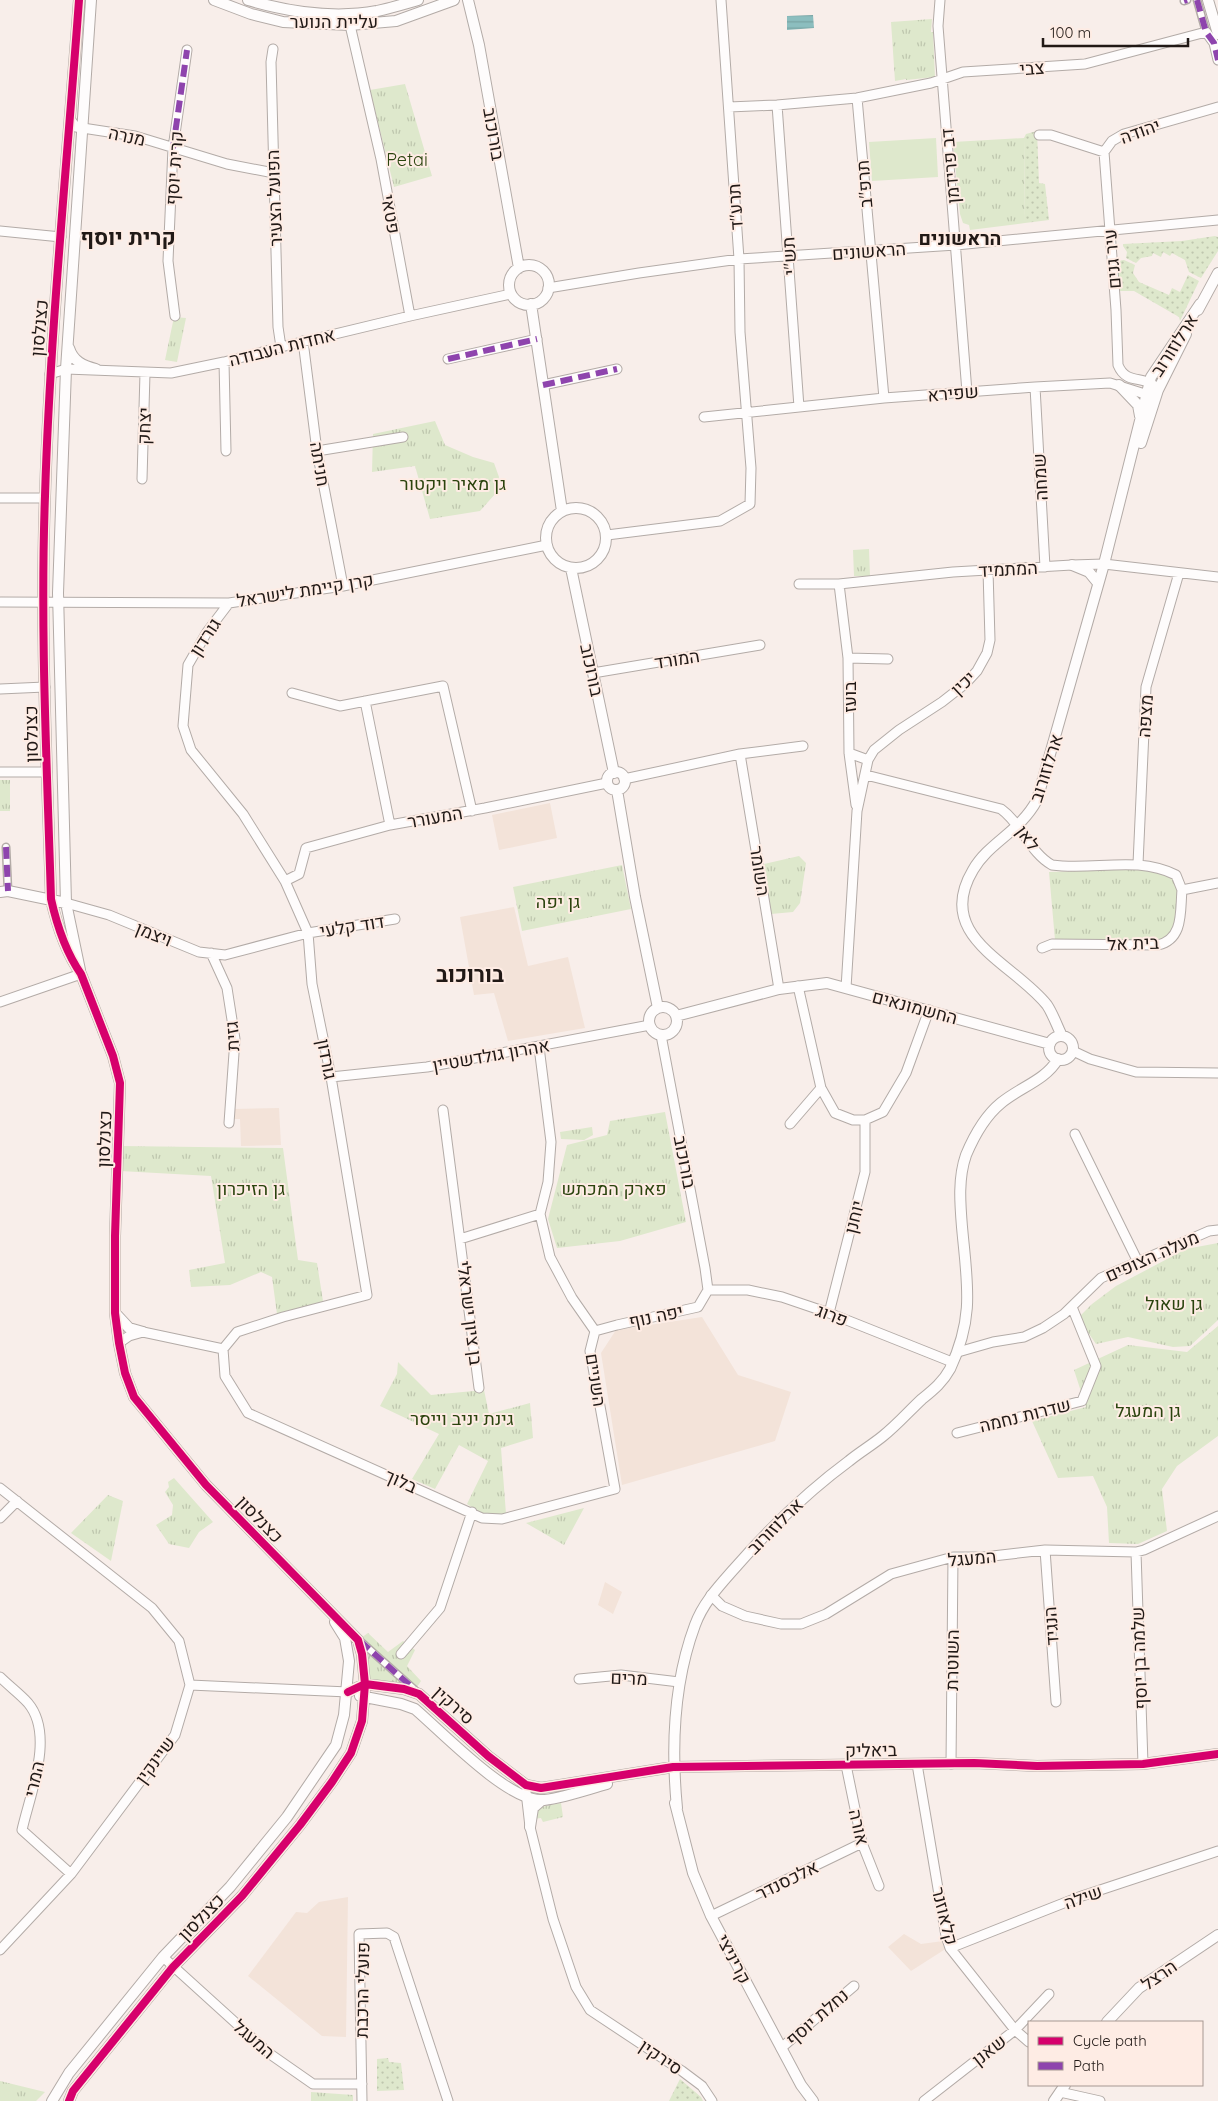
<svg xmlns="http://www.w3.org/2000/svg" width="1218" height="2101" viewBox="0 0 1218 2101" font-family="Quicksand,Heebo,sans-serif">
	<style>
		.education { fill: #f3e3d9 }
		.grass { fill: url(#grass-dots) }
		.park { fill: url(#park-tufts) }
		.pitch { fill: #dee8cc }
		.water { fill: url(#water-rules) }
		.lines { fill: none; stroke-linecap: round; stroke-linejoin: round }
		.pedestrian-casing { stroke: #b3aba7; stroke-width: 9 }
		.minor-casing { stroke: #b3aba7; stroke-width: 11 }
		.tertiary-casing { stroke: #b3aba7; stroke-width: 12 }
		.pedestrian { stroke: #fefcfc; stroke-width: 6 }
		.minor { stroke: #fefcfc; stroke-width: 9 }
		.tertiary { stroke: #fefcfc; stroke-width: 10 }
		.quiet { stroke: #8e44ad; stroke-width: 6; stroke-dasharray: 12 6; stroke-linecap: butt }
		.cycleway-casing { stroke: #feece4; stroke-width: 11 }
		.cycleway { stroke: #d6006c; stroke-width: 8 }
		.labels { text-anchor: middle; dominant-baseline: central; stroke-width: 4; stroke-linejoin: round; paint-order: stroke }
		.street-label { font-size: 18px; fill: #211916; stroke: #feece4 }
		.park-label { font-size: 18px; fill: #2b440e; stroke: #feece4 }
		.neighbourhood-label { font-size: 19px; font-weight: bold; fill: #211916; stroke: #feece4 }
		.district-label { font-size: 22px; font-weight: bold; fill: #211916; stroke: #feece4 }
	</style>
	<defs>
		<pattern id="grass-dots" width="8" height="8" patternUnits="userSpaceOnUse" patternTransform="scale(1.25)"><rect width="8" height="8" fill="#dee8cc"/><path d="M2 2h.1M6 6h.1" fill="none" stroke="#bec6ae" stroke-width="1.8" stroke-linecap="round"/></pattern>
		<pattern id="park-tufts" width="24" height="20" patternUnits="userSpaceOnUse" patternTransform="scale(1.25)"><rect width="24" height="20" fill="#dee8cc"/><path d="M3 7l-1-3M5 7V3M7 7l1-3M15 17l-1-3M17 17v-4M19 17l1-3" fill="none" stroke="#bec6ae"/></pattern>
		<pattern id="water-rules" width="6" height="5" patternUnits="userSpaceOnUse" patternTransform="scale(1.25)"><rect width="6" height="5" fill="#8cbebf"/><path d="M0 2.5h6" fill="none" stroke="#78a3a3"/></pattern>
	</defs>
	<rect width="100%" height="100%" fill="#f8eeea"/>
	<path class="education" d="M 550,803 L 557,838 L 499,850 L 492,815 Z
		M 514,907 L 528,966 L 568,957 L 585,1028 L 508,1041 L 494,993 L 474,995 L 460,917 Z
		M 279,1108 L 281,1145 L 241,1146 L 240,1119 L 234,1119 L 233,1109 Z
		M 702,1317 L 738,1375 L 791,1392 L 775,1441 L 622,1485 L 601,1353 L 616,1330 Z
		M 605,1582 L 622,1592 L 613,1614 L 598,1605 Z
		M 348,1897 L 346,2037 L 322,2036 L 248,1976 L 296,1912 L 307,1913 L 319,1902 Z
		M 904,1934 L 921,1944 L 943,1941 L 947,1948 L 911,1971 L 888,1947 Z"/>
	<path class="grass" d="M 1037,131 L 1039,183 L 1045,184 L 1049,220 L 1025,223 L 1024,138 L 1026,134 Z
		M 1215,236 L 1218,237 L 1218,251 L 1201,278 L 1189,272 L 1185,260 L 1172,253 L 1170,256 L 1163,252 L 1161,257 L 1153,253 L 1152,256 L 1141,258 L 1136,263 L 1126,258 L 1127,252 L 1123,246 L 1123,244 L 1182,241 Z
		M 1124,260 L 1135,265 L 1133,273 L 1139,282 L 1169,295 L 1172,288 L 1180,292 L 1188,275 L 1199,281 L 1180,321 L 1179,317 L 1134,291 L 1120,291 L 1117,261 Z
		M 388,2058 L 389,2062 L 401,2063 L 404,2090 L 377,2091 L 377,2059 Z
		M 680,2079 L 701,2097 L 703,2101 L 669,2101 Z"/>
	<path class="park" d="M 932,19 L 931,32 L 933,32 L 935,77 L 906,80 L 906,79 L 895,81 L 891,22 Z
		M 405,84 L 432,176 L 394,187 L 370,90 Z
		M 1024,138 L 1025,223 L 970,230 L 969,225 L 963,223 L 960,214 L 953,142 Z
		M 174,317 L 186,318 L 177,362 L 165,360 Z
		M 435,421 L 445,445 L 473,457 L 494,463 L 499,477 L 496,493 L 480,511 L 430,519 L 415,466 L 372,472 L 373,434 Z
		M 869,549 L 870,576 L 854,576 L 853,550 Z
		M 0,780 L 10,780 L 10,811 L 0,811 Z
		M 799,856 L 806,863 L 800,903 L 793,912 L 771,914 L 764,864 Z
		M 622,865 L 631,909 L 522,931 L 513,887 Z
		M 1138,869 C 1147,870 1157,871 1166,874 C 1185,881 1177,913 1175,929 L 1158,943 L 1055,940 L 1049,872 Z
		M 665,1112 L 686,1222 L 620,1241 L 557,1248 L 548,1219 L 567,1145 L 607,1135 L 610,1121 Z
		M 592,1127 L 593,1135 L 584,1140 L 561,1139 L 560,1132 Z
		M 122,1146 L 283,1148 L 298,1260 L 317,1263 L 323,1301 L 316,1309 L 277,1314 L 272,1277 L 261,1272 L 230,1285 L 191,1287 L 189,1270 L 225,1263 L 211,1176 L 120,1171 Z
		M 1218,1243 L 1218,1320 L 1190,1346 L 1173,1347 L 1128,1337 L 1096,1344 L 1078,1318 L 1092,1304 L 1116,1286 L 1186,1249 Z
		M 1218,1326 L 1218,1436 L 1177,1466 L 1162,1489 L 1167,1531 L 1138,1544 L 1109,1543 L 1107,1507 L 1093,1476 L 1058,1478 L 1032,1421 L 1086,1407 L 1074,1370 L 1128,1345 L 1187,1352 Z
		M 398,1362 L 431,1395 L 484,1390 L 489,1414 L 530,1403 L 533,1438 L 501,1448 L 506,1514 L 484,1515 L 467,1504 L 488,1461 L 459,1445 L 435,1489 L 412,1479 L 439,1434 L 380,1406 L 397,1374 Z
		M 174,1478 L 213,1522 L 199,1532 L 189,1548 L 169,1544 L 156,1525 L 172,1515 L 173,1505 L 165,1492 L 169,1487 L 168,1482 Z
		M 108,1495 L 123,1501 L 111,1561 L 71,1533 Z
		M 584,1508 L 564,1545 L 526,1523 Z
		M 368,1633 L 388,1652 L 403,1641 L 415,1650 L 407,1666 L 421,1681 L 415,1690 L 365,1684 L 358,1640 Z
		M 561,1803 L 563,1817 L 543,1822 L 541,1818 L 533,1819 L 534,1813 L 541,1807 Z
		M 0,2081 L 45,2092 L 36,2101 L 0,2101 Z
		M 311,2092 L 353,2095 L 353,2101 L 311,2101 Z"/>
	<path class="pitch" d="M 936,138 L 938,177 L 872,181 L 869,142 Z"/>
	<path class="water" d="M 813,15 L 814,28 L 787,30 L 787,16 Z"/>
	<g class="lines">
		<g class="pedestrian-casing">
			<path id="pedestrian" d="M 1197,0 L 1206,32
				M 1184,1 L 1187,0
				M 6,847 L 8,891
				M 359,1640 L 415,1690"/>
		</g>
		<g class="minor-casing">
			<path id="minor" d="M 940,0 L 938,26 L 967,392
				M 350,25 L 381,159 L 410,316
				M 273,49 L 271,62 L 278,327 L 281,347
				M 857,98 L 884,398
				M 777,105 L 799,407
				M 729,107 L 777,105 L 857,98 L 931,83 L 963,72 L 1085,64 L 1206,32 L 1214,43 L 1218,60
				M 70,119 L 76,127 L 135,136 L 227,164 L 274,173
				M 1039,135 L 1051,135 L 1104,152 L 1112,141 L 1124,134 L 1218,107
				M 0,231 L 61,237
				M 548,288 L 639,273 L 739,259 L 956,245 L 1218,220
				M 175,316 L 168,261 L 173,148 L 187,50
				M 303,341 L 317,451 L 343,586
				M 448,359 L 537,339
				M 224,362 L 226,451
				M 50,374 L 66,369 L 171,373 L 224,362 L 281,347 L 410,316 L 511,294
				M 543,385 L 617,369
				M 1035,387 L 1045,567
				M 704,417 L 884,398 L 1035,387 L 1110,383 L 1148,395 L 1158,390 C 1146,373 1127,387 1118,365 L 1116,310 L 1104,152
				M 317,451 L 403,437
				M 142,479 L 145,373
				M 0,498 L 45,498
				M 607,535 L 720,521 L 750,504 L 751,468 L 740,332 L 739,259 L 721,0
				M 799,584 L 839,584 L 953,572 L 1072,565 L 1104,564 L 1218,577
				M 839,584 L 848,658 L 849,753 L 856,805
				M 0,602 L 229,603 L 343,586 L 547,545
				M 848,658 L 888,659
				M 593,673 L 760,645
				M 0,689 L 45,687
				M 292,693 L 340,706 L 443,686 L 472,811
				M 365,701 L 390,825
				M 849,753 L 868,760
				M 740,754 L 779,989
				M 0,772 L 47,772
				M 866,775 L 1001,809 C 1022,824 1030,853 1052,865 C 1094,871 1136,855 1176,875 L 1182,890 L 1218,883
				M 624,779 L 740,754 L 803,746
				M 1138,864 L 1146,687 L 1179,573
				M 285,881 L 299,874 L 306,848 L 390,825 L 485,808 L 607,783
				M 66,903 L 109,915 L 199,952 L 225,955 L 308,933 L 395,919
				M 1042,948 L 1052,944 L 1158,945 C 1184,939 1180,911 1182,890
				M 211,953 L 227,988 L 235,1039 L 229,1123
				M 798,986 L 821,1088 L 835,1113 L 853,1120 L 865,1120 L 883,1112 L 906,1073 L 929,1010
				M 846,988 L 857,811 L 868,760 L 874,750 L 899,730 L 942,702 L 965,684 L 977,671 L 987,653 L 990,640 L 988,570
				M 0,1002 L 81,974
				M 539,1047 L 551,1142 L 548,1182 L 540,1214 L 550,1257 L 572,1298 L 595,1331
				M 1073,1051 L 1090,1059 L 1136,1072 L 1218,1073
				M 331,1077 L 427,1067 L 650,1025
				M 443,1110 L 479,1388
				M 790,1124 L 821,1088
				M 1075,1134 L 1138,1262
				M 460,1239 L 540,1214
				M 708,1290 L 748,1290 L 782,1297 L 829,1313 L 952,1362
				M 829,1313 L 865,1172 L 865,1120
				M 595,1331 L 617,1325 L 698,1307 L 708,1290 L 705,1268 L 661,1035
				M 119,1343 L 129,1336 L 143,1332 L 223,1349
				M 223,1349 L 237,1332 L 283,1317 L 367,1295 L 331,1077 L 312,984 L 308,933 L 285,881 L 243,814 L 191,750 L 183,726 L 188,665 L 207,632 L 229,603
				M 223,1349 L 225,1376 L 248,1413 L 482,1518 L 502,1519 L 615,1489 L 590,1351 L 595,1331
				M 958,1352 L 993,1342 L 1024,1337 L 1043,1328 L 1064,1314 L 1101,1278 L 1209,1231 L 1218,1230
				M 957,1433 L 1082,1401 L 1096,1366 L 1072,1307
				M 0,1488 L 152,1608 L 179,1641 L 190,1685 L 175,1735 L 71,1874 L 0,1950
				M 0,1518 L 17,1501
				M 1045,1550 L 1056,1702
				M 1136,1552 L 1143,1764
				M 711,1595 L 722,1606 L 745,1616 L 781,1624 L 801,1624 L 826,1614 L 891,1574 L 953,1557 L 984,1557 L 1045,1550 L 1136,1552 L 1144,1550 L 1218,1516
				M 401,1654 L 440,1608 L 472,1512
				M 0,1677 C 9,1686 20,1694 28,1703 C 55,1735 30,1794 22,1830 L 71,1874
				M 579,1679 L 621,1675 L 679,1682
				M 190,1685 L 348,1692
				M 917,1764 L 946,1936 L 950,1948 L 1015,2030 L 1029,2042
				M 951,1764 L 953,1557
				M 846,1765 L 862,1843 L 879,1886
				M 526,1792 L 530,1827 L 553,1919 L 576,1987 L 590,2010 L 682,2071 L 702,2086 L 712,2101
				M 711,1916 L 862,1843
				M 950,1948 L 1079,1897 L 1218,1851
				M 163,1957 L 270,2054 L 313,2084 L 362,2084
				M 781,2048 L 854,1986
				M 1060,2092 L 1100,2101
				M 362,2101 L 359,1934 L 387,1933 L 394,1937 L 448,2101
				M 924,2101 L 1015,2030 L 1049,1994"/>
		</g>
		<g class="tertiary-casing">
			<path id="tertiary" d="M 214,0 L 251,14 L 283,22 L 350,25 L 396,21 L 454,0
				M 248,0 C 289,12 334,19 377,11 C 391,8 404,4 418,0
				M 468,0 L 479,45 L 519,268
				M 1208,0 L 1218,34
				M509 285a20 20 0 1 1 40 0a20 20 0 1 1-40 0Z
				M 531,304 L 562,511
				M 1198,310 L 1218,273
				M 69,348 C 73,361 83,366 96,369
				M 1119,385 L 1138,405 L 1140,416
				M 1141,443 L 1158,390 L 1186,334
				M546 538a30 30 0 1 1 60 0a30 30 0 1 1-60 0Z
				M 1072,565 L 1089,572 L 1098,583
				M 571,568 L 614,773
				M607 781a9 9 0 1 1 18 0a9 9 0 1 1-18 0Z
				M 617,790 L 635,897 L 658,1008
				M 0,892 L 8,891 L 66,903
				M 80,970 L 66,903 L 58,593 L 66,369 L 91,0
				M649 1021a14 14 0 1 1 28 0a14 14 0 1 1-28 0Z
				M 676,1016 L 779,989 L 827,983 L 1050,1044
				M 1062,1036 C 1057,1026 1053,1014 1047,1005 C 1014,963 933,937 973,870 C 989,842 1020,832 1037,800 L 1104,564 L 1151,377 L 1200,304
				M1049 1048a12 12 0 1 1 24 0a12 12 0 1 1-24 0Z
				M 116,1314 L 129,1328 L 143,1332
				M 348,1692 L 365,1684 L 404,1689 L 419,1694 L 488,1756 L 526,1785 L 541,1788 L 673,1767 L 974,1763 L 1037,1766 L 1143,1764 L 1218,1754
				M 360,1696 L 401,1704 L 415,1709 C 443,1733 506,1799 540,1800 C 554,1801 591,1788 607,1784
				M 675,1803 L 693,1873 L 711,1916 L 801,2085 L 813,2101
				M 677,1808 C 671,1746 673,1684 695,1625 C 703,1603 719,1586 734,1569 C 769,1529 807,1492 849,1461 C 860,1452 872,1445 883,1436 C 897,1425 909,1411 922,1399 C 933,1390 943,1382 950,1369 C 975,1316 967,1283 962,1227 C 960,1203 958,1178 966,1155 C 974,1136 985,1116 1001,1103 C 1020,1087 1045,1081 1058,1059
				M 530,1827 L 533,1808 L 542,1800
				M 1107,2022 L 1139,1988 L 1218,1935
				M 52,2101 L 69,2073 L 163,1957 L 230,1887 L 287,1817 L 336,1745 L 344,1715 L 349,1661 L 345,1638 L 335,1622
				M 69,2101 L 73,2091 L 173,1967 L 242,1896 L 300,1825 L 332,1782 L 351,1753 L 362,1721 L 365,1684 L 362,1654 L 358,1640 L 206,1485 L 134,1397 L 125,1373 L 119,1343 L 115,1313 L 115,1236 L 120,1083 L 113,1056 L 81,974 C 65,951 57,926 51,899 C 47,765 40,631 45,496 C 50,331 67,165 79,0
				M 1054,2101 L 1065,2085"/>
		</g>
		<use href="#pedestrian" class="pedestrian"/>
		<use href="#minor" class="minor"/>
		<use href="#tertiary" class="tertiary"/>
		<path class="quiet" d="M 1197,0 L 1206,32 L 1214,43 L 1218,60
			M 1184,1 L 1187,0
			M 173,148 L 187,50
			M 448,359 L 537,339
			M 543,385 L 617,369
			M 6,847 L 8,891
			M 360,1641 L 414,1689"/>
		<g class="cycleway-casing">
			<path id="cycleway" d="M 348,1692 L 365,1684 L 404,1689 L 419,1694 L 488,1756 L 526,1785 L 541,1788 L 673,1767 L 974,1763 L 1037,1766 L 1143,1764 L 1218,1754
				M 69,2101 L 73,2091 L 173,1967 L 242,1896 L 300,1825 L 332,1782 L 351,1753 L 362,1721 L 365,1684 L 362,1654 L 358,1640 L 206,1485 L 134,1397 L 125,1373 L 119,1343 L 115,1313 L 115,1236 L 120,1083 L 113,1056 L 81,974 C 65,951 57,926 51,899 C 47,765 40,631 45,496 C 50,331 67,165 79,0"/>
		</g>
		<use href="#cycleway" class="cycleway"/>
	</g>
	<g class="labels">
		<g class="street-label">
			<text x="334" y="21">עליית הנוער</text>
			<text transform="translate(1032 68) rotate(-4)">צבי</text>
			<text transform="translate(1140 131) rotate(-20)">יהודה</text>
			<text transform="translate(494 134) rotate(80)">בורוכוב</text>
			<text transform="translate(127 136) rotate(12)">מנרה</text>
			<text transform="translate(950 166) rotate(-95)">דב פרידמן</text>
			<text transform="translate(174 168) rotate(-86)">קרית יוסף</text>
			<text transform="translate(864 184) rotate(-95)">תרפ"ב</text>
			<text transform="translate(274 198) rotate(-92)">הפועל הצעיר</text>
			<text transform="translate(735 207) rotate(-94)">תרע"ד</text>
			<text transform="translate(391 214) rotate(80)">פטאי</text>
			<text transform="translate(869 251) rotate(-4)">הראשונים</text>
			<text transform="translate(789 256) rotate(-94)">תש"י</text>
			<text transform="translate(1112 259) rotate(-95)">עיר גנים</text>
			<text transform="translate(39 328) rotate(-85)">כצנלסון</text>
			<text transform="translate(1174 345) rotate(-57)">ארלוזורוב</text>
			<text transform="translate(282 347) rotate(-14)">אחדות העבודה</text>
			<text transform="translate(953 393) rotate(-5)">שפירא</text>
			<text transform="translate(144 426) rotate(-88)">יצחק</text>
			<text transform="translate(320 464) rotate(80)">חניתה</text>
			<text transform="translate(1040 477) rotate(-93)">שמחה</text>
			<text transform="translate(1008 569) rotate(-3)">המתמיד</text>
			<text transform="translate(305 590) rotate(-9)">קרן קיימת לישראל</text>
			<text transform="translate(205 637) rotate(-57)">גורדון</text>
			<text transform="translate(677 659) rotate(-9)">המורד</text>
			<text transform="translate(592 670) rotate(78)">בורוכוב</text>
			<text transform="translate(963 683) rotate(-43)">יכין</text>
			<text transform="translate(849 697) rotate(-90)">בועז</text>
			<text transform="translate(1145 716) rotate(-86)">מצפה</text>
			<text transform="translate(31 734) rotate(-91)">כצנלסון</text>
			<text transform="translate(1046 768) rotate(-72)">ארלוזורוב</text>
			<text transform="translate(435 817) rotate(-10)">המעורר</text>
			<text transform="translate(1028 838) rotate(53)">לאן</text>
			<text transform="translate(760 871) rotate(81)">השומר</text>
			<text transform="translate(352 926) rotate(-9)">דוד קלעי</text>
			<text transform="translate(154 934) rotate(22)">ויצמן</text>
			<text transform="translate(1133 943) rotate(-2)">בית אל</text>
			<text transform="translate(915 1007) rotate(15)">החשמונאים</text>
			<text transform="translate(232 1036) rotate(-93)">גזית</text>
			<text transform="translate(491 1055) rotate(-10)">אהרון גולדשטיין</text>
			<text transform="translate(327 1059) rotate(79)">גורדון</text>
			<text transform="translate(104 1139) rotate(-88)">כצנלסון</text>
			<text transform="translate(685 1162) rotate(79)">בורוכוב</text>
			<text transform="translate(854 1217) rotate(-76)">יוחנן</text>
			<text transform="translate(1152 1256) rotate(-24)">מעלה הצופים</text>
			<text transform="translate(470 1313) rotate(83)">בן ציון ישראלי</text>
			<text transform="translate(832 1315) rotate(21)">פרוג</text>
			<text transform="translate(656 1316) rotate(-12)">יפה נוף</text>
			<text transform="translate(596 1380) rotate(81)">השניים</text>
			<text transform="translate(1025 1415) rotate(-14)">שדרות נחמה</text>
			<text transform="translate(401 1481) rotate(24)">בלוך</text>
			<text transform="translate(260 1519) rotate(46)">כצנלסון</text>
			<text transform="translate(775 1526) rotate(-45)">ארלוזורוב</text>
			<text transform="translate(972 1558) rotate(-5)">המעגל</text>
			<text transform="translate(1051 1626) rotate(-94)">הנגיד</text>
			<text transform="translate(1139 1658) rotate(-92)">שלמה בן יוסף</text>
			<text transform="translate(952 1660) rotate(-89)">השוטרת</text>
			<text transform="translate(629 1678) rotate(2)">מרים</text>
			<text transform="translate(454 1705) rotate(42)">סירקין</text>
			<text transform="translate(871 1750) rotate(-1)">ביאליק</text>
			<text transform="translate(155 1760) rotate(-54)">שיינקין</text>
			<text transform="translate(34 1779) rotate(-77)">המרי</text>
			<text transform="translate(859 1827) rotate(77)">אורה</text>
			<text transform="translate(787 1880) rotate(-26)">אלכסנדר</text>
			<text transform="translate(1083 1897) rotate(-20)">שילה</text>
			<text transform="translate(945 1916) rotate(76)">קלאוזנר</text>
			<text transform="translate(201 1917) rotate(-46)">כצנלסון</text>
			<text transform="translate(734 1959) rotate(62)">קריניצי</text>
			<text transform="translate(1159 1975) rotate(-35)">הרצל</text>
			<text transform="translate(362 1990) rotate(-89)">פועלי הרכבת</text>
			<text transform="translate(817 2017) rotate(-41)">נחלת יוסף</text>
			<text transform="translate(254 2039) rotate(41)">המעגל</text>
			<text transform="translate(989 2050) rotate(-38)">שאנן</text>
			<text transform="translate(661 2057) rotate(34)">סירקין</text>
		</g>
		<g class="park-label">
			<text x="407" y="159">Petai</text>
			<text x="453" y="483">גן מאיר ויקטור</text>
			<text x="558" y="901">גן יפה</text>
			<text x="251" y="1188">גן הזיכרון</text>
			<text x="614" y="1188">פארק המכתש</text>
			<text x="1174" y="1303">גן שאול</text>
			<text x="1148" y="1410">גן המעגל</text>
			<text x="462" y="1418">גינת יניב וייסר</text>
		</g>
		<g class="neighbourhood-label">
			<text x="960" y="238">הראשונים</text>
		</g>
		<g class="district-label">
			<text x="128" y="237">קרית יוסף</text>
			<text x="470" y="974">בורוכוב</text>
		</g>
	</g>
	<rect x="1028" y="2021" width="175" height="65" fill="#feece4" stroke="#a69892"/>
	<rect x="1038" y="2037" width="25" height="8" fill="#d6006c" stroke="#a69892"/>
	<text x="1073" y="2046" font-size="15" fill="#211916">Cycle path</text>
	<rect x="1038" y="2062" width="25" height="8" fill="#8e44ad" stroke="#a69892"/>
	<text x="1073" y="2071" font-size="15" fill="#211916">Path</text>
	<path d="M1043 38v8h145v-8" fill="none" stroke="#211916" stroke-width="2.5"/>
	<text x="1050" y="38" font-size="15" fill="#211916" stroke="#feece4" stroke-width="4" paint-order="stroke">100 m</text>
</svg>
